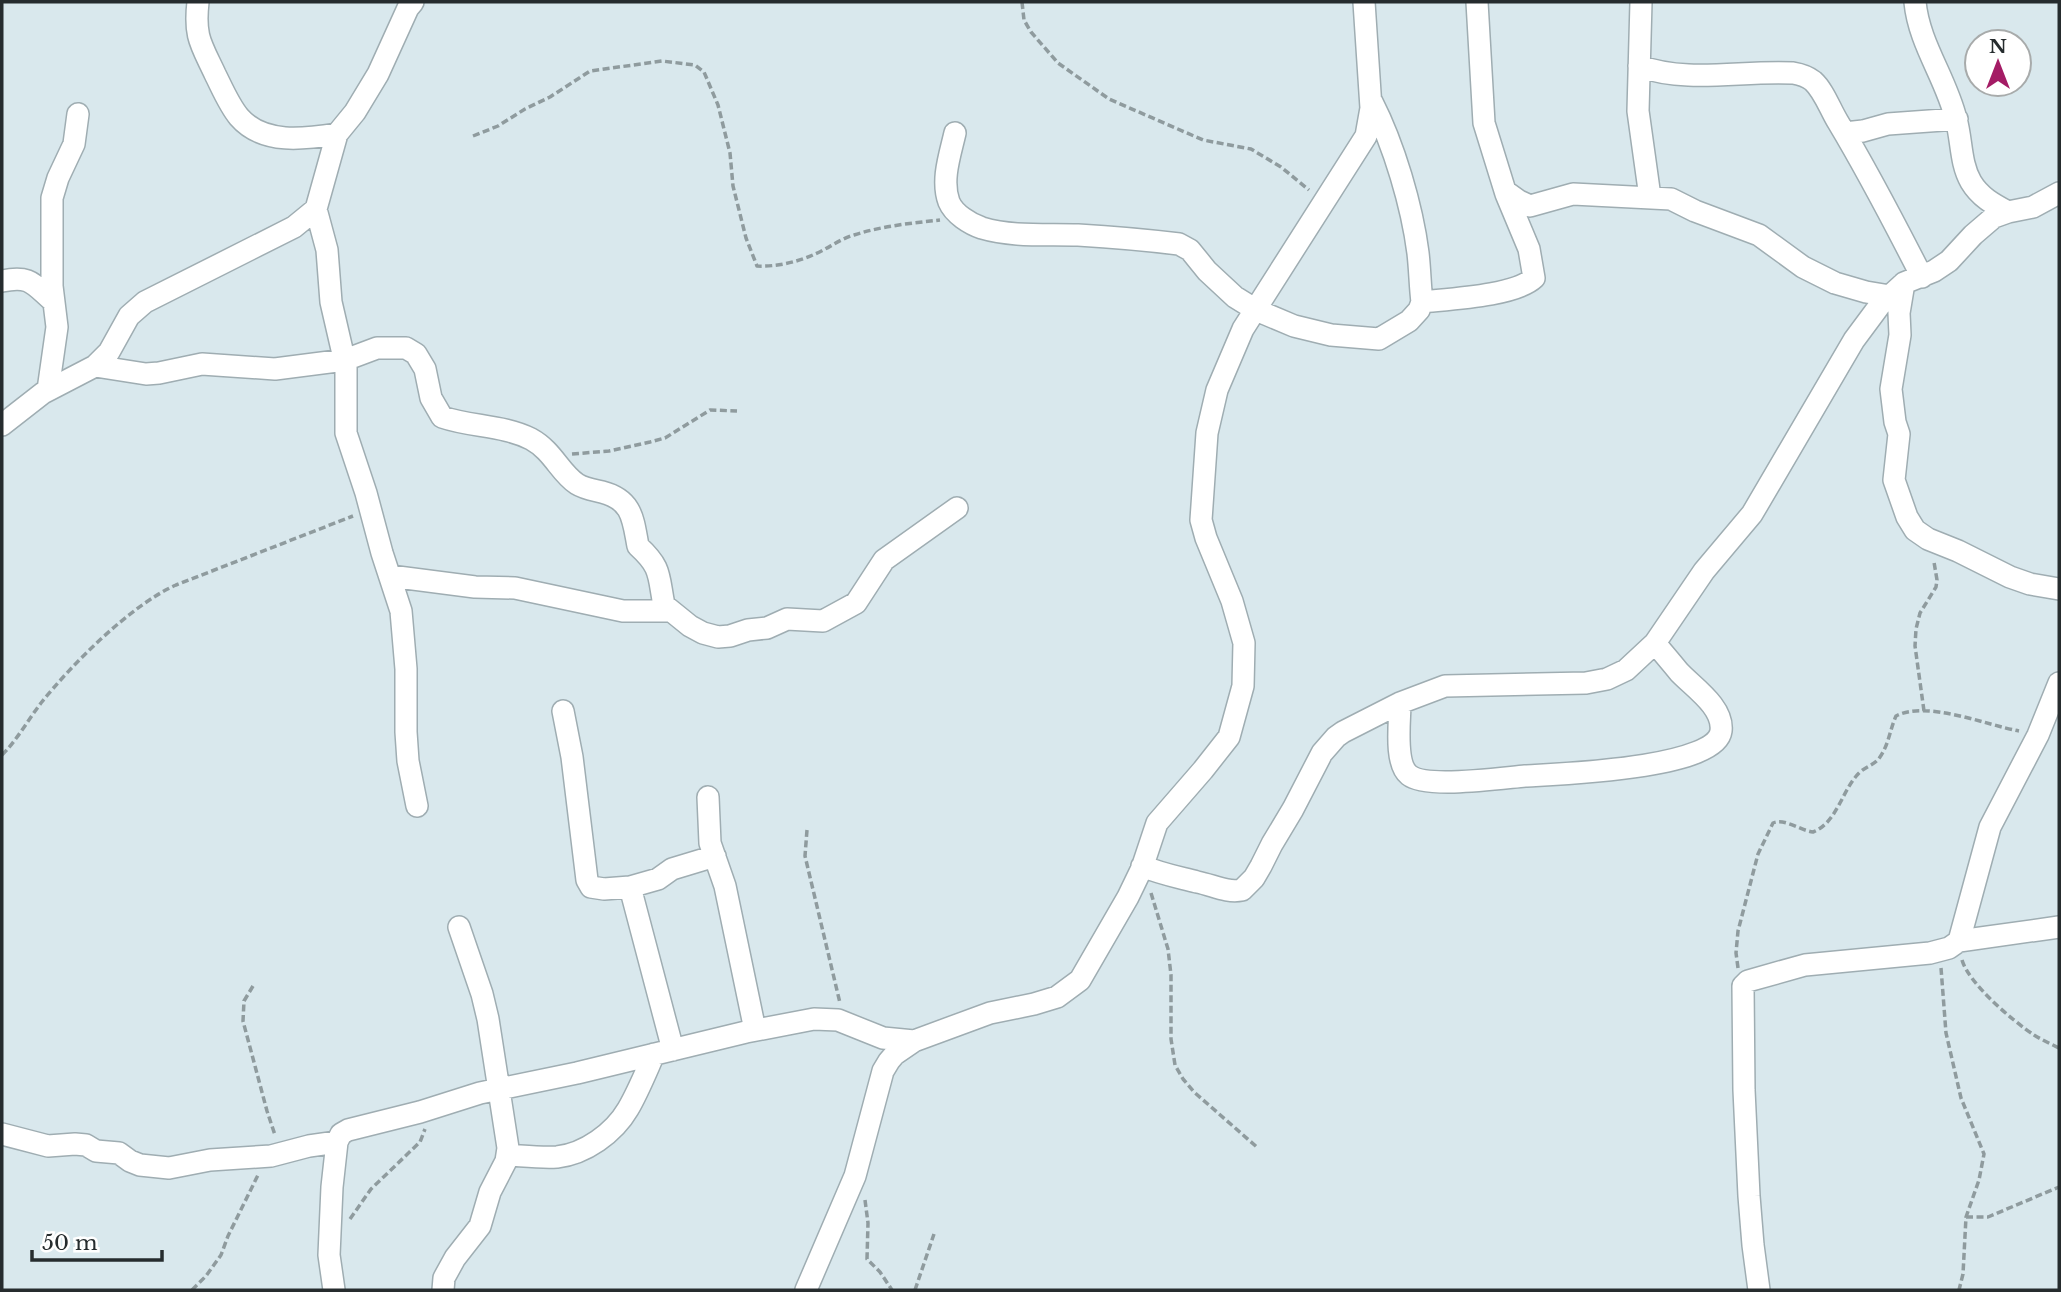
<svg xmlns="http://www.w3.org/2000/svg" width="2061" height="1292" viewBox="0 0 2061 1292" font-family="'Libre Baskerville',serif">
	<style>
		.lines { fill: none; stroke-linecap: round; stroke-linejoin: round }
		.minor-casing { stroke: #9fadb2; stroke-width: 24 }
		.path { stroke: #8f9b9e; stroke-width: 3.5; stroke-dasharray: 7 3.5; stroke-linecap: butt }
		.minor { stroke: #fff; stroke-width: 21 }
	</style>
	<rect width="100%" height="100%" fill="#d9e8ed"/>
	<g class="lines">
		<g class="minor-casing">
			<path id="minor" d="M 198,2 C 194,37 201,44 215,74 C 222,88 229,105 239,117 C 263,145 305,139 337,134
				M 1641,2 L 1638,111 L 1650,197
				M 1915,2 C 1919,44 1946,78 1956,119 C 1962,140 1960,163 1971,182 C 1980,197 1993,204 2008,212
				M 1639,66 C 1689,84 1741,70 1793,73 C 1799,74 1808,77 1813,81 C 1824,91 1830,109 1838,122 C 1868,172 1895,224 1922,277
				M 955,133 C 950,155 941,180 949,202 C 954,214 970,224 982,228 C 1012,237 1046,234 1078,235 C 1112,237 1146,240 1179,244 L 1190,250 L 1207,271 L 1235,297 L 1256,310 L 1294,326 L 1331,335 L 1379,339 L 1409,321 L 1419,310 L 1422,302 C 1420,286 1420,270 1418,253 C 1412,206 1394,145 1372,102
				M 1845,133 L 1863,131 L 1888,124 L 1957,119
				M 1505,191 L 1519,201 L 1530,206 L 1573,194 L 1671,199 L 1695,211 L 1759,235 L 1803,267 L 1835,283 L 1866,292 L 1890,296
				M 316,209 L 327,250 L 331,302 L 346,367 L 346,433 L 366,493 L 382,553 L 401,611 L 406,669 L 406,732 L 408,761 L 417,806
				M 2,281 C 31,275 33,284 54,302
				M 1904,283 L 1899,313 L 1900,335 L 1891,389 L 1895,422 L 1899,434 L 1894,480 L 1907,517 L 1915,530 L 1928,539 L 1958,551 L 2010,577 L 2030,584 L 2059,589
				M 1422,302 C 1449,299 1515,296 1534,278 L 1529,249 L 1506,194 L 1484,123 L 1477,2
				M 95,366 L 146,374 L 159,373 L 202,364 L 275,369 L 345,360 L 377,348 L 406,348 L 416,354 L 425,369 L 431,398 L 442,417 C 471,427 503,425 531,439 C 553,451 560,473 577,484 C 585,489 594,490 602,492 C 633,500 633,520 638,546 C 662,568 658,575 664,605 L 690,626 L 703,633 L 718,637 L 730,636 L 748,630 L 767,628 L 787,619 L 823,621 L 856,603 L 884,560 L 957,508
				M 48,390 L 57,327 L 52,286 L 52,198 L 58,178 L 74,144 L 78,114
				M 2,425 L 43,393 L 95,366 L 109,352 L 129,316 L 145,302 L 294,227 L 316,209 L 337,134 L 355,112 L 378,74 L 408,8 L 413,2
				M 390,576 L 475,587 L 515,588 L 623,611 L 669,611
				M 1400,703 C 1400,721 1394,763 1409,775 C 1426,789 1502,778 1525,776 C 1557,774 1716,769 1721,731 C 1724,707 1693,687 1679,672 C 1671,662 1663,653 1655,643
				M 563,711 L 572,757 L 587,880 L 591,887 L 604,889 L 630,887 L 658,879 L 672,869 L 715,856
				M 708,797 L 710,843 L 725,886 L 755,1030
				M 1142,866 C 1161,874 1178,877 1197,882 C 1213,885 1226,893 1242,890 L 1254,878 L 1261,866 L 1272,844 L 1293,809 L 1322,753 L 1336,737 L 1343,732 L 1400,703 L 1445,686 L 1586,683 L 1607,679 L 1626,670 L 1655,643 L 1704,571 L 1752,514 L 1854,340 L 1880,305 L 1904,283 L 1934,271 L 1949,261 L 1973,235 L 1994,217 L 2008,212 L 2033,207 L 2059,193
				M 630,887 L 673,1050
				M 1959,941 L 2059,927
				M 2,1134 L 48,1146 L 75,1144 L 86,1145 L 96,1151 L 119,1153 L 130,1161 L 140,1165 L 169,1168 L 210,1160 L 271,1156 L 309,1146 L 337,1142
				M 507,1155 C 524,1156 541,1158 557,1157 C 585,1154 614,1133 628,1109 C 638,1092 646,1072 654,1054
				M 334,1290 L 329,1255 L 332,1187 L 337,1142 L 341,1134 L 348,1130 L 420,1112 L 480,1093 L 577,1073 L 746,1032 L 814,1019 L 838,1020 L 883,1038 L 914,1041
				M 443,1290 L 444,1278 L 455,1258 L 480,1226 L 490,1192 L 506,1161 L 508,1148 L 488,1019 L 482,994 L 459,927
				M 806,1290 L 855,1176 L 883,1071 L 889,1061 L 895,1054 L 914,1041 L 990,1013 L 1034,1004 L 1057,997 L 1080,980 L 1128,897 L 1142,868 L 1157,823 L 1203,770 L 1229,737 L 1243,686 L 1244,643 L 1232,601 L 1206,538 L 1201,520 L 1207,433 L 1217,390 L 1243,329 L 1366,136 L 1371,108 L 1364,2
				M 1759,1290 L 1753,1245 L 1749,1196 L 1744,1090 L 1743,986 L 1748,981 L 1805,965 L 1930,953 L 1949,948 L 1959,941 L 1990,827 L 2038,735 L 2059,683"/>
		</g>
		<path class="path" d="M 1022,2 L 1024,20 L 1031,32 L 1058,63 L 1109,99 L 1203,140 L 1251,149 L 1281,167 L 1309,190
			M 473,136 L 498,126 L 525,109 L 550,97 L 590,71 L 662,61 L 695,65 L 704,72 L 718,105 L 730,153 L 733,186 L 746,238 L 757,266 C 776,267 798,262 815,254 C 829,248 840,239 854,235 C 882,226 912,223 940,220
			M 572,454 L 609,451 L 650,442 L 665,438 L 710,410 L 737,411
			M 1924,711 L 1915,646 L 1916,629 L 1920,613 L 1936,587 L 1937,580 L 1934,562
			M 2,755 C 17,740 28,720 41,703 C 72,664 131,605 176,585 L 353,516
			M 807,830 L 805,856 L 840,1003
			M 1151,893 L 1168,949 L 1171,975 L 1171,1039 L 1175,1065 L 1183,1079 L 1194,1092 L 1258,1148
			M 1962,960 C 1969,984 2013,1021 2034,1035 C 2042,1040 2051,1044 2059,1048
			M 1738,968 L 1736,953 L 1738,931 L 1758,854 L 1773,823 C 1785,818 1799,830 1813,832 C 1837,823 1842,790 1859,773 C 1866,766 1875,765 1880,757 C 1889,744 1890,729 1896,716 C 1927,700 1986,725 2019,731
			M 1941,968 L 1946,1033 L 1961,1098 L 1984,1154 L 1979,1180 L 1966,1217 L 1963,1274 L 1959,1290
			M 253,986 L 244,1001 L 243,1021 L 267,1111 L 275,1135
			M 865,1200 L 868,1223 L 867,1259 L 880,1272 L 892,1290
			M 1966,1217 L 1988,1217 L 2059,1187
			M 350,1219 L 371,1189 L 420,1142 L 425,1129
			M 192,1290 L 206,1276 L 221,1255 L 228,1236 L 258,1175
			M 915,1290 L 934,1234"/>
		<use href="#minor" class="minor"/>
	</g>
	<rect width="2061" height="1292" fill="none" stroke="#262c2e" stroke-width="7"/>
	<g transform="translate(1998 63)"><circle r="33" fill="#ffffff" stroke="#a8abab" stroke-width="2"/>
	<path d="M0-5L12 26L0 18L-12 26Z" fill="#a41c65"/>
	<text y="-10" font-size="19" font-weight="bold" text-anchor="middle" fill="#262c2e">N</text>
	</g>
	<path d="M32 1250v10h130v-10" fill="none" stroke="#262c2e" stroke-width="3.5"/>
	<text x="42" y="1250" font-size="21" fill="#262c2e" stroke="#ffffff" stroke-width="5" paint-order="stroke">50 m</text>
</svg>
